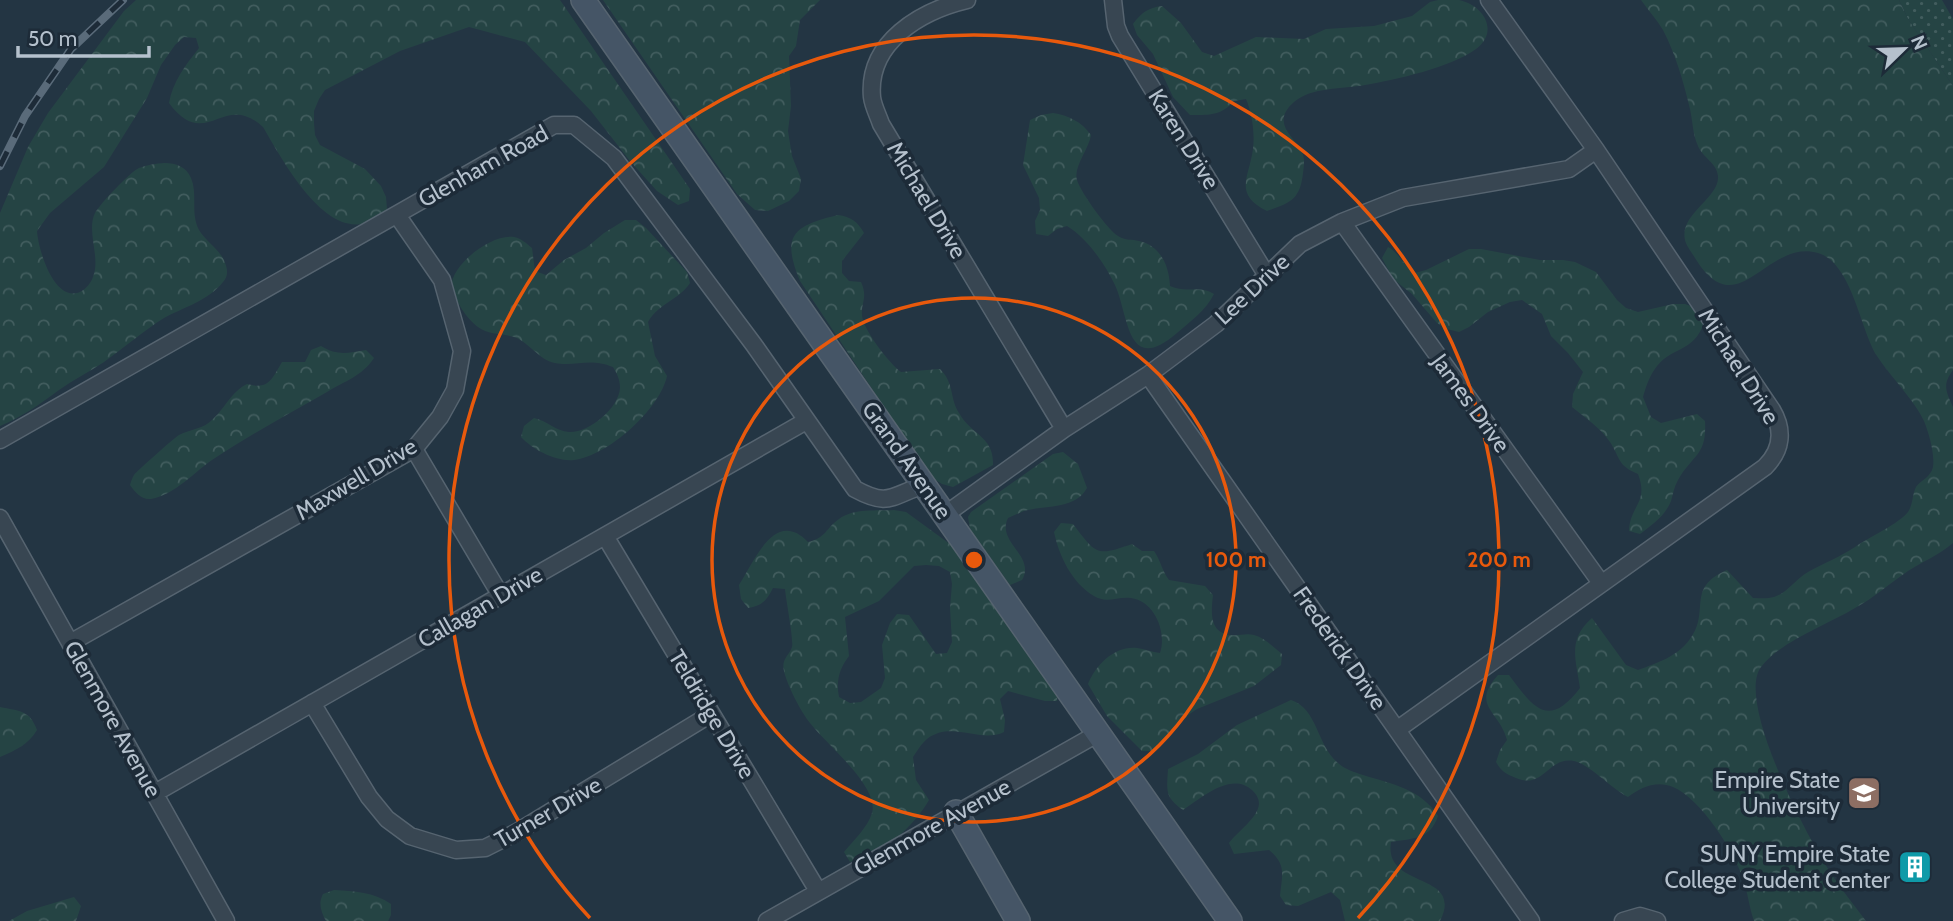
<svg xmlns="http://www.w3.org/2000/svg" width="1953" height="921" viewBox="0 0 1953 921" font-family="Cabin,sans-serif">
	<style>
		.grass { fill: url(#grass-dots) }
		.forest { fill: url(#forest-crowns); fill-rule: evenodd }
		.lines { fill: none; stroke-linecap: round; stroke-linejoin: round }
		.street-casing { stroke: #566470; stroke-width: 19 }
		.secondary-casing { stroke: #566470; stroke-width: 26 }
		.street { stroke: #384652; stroke-width: 16 }
		.secondary { stroke: #455566; stroke-width: 23 }
		.rail-casing { stroke: #5a6b7a; stroke-width: 8 }
		.rail { stroke: #1d2b38; stroke-width: 5; stroke-dasharray: 16; stroke-linecap: butt }
		.ring { fill: none; stroke: #e8590c; stroke-width: 3.5 }
		.labels { text-anchor: middle; dominant-baseline: central; stroke-width: 7; stroke-linejoin: round; paint-order: stroke }
		.street-label { font-size: 23px; fill: #b5c1cd; stroke: #1d2b38 }
		.poi-label { font-size: 23px; fill: #b5c1cd; stroke: #1d2b38; text-anchor: end }
		.centre { fill: #e8590c; stroke: #1d2b38; stroke-width: 3.5 }
		.ring-label { font-size: 21px; text-anchor: middle; font-weight: bold; fill: #e8590c; stroke: #1d2b38; stroke-width: 7; stroke-linejoin: round; paint-order: stroke }
	</style>
	<defs>
		<pattern id="grass-dots" width="8" height="8" patternUnits="userSpaceOnUse" patternTransform="scale(1.75)"><rect width="8" height="8" fill="#254444"/><path d="M2 2h.1M6 6h.1" fill="none" stroke="#425d5e" stroke-width="1.8" stroke-linecap="round"/></pattern>
		<pattern id="forest-crowns" width="20" height="18" patternUnits="userSpaceOnUse" patternTransform="scale(1.75)"><rect width="20" height="18" fill="#254444"/><path d="M2 6a3 3 0 1 1 6 0M12 15a3 3 0 1 1 6 0" fill="none" stroke="#425d5e"/></pattern>
	</defs>
	<rect width="100%" height="100%" fill="#233543"/>
	<path class="grass" d="M 1899,0 L 1942,0 L 1953,19 L 1953,86 L 1908,19 Z"/>
	<path class="forest" d="M 136,0 L 560,0 L 690,189 L 689,201 L 678,205 L 657,191 L 630,161 L 591,111 L 525,42 L 469,27 L 400,51 L 325,90 L 319,99 L 314,111 L 314,123 L 315,135 L 320,145 L 365,169 L 381,186 L 386,197 L 387,209 C 336,262 285,164 263,127 C 223,90 206,153 169,103 C 173,81 185,66 199,48 L 196,38 L 184,37 L 175,45 L 161,65 L 147,98 L 104,167 L 50,213 L 37,231 C 38,249 54,303 80,292 C 86,289 91,283 93,277 C 101,257 86,232 95,213 C 99,205 131,171 139,168 C 157,162 182,158 191,178 C 198,195 190,213 199,230 C 206,242 221,250 225,263 C 228,270 228,277 223,282 C 208,301 184,307 164,318 C 143,331 124,348 104,362 C 89,372 73,380 59,390 C 40,404 22,417 0,426 L 0,213 L 28,147 L 48,113 L 124,11 Z
		M 603,0 L 820,0 L 800,20 L 796,46 L 789,56 L 791,106 L 788,131 L 792,156 L 801,179 L 799,191 L 789,201 L 768,211 L 755,210 L 737,194 Z
		M 1438,0 C 1444,0 1452,0 1459,0 C 1483,5 1500,31 1476,49 C 1452,67 1395,80 1365,85 C 1343,89 1311,87 1294,102 C 1270,123 1294,136 1302,152 C 1305,159 1304,165 1303,173 C 1300,200 1290,203 1267,211 C 1233,194 1249,178 1253,149 C 1255,133 1252,113 1246,99 L 1234,101 C 1221,116 1209,115 1190,115 L 1173,97 L 1153,54 L 1137,35 L 1133,24 C 1142,12 1148,8 1162,6 L 1181,23 L 1202,52 L 1214,56 L 1256,37 L 1304,39 L 1326,29 L 1374,26 L 1412,16 L 1430,2 Z
		M 1641,0 L 1899,0 L 1908,19 L 1953,86 L 1953,370 C 1942,385 1946,391 1953,407 L 1953,543 C 1939,555 1922,562 1908,571 C 1890,583 1874,598 1855,608 C 1827,625 1781,641 1761,667 C 1736,700 1805,832 1825,864 C 1837,884 1852,902 1866,921 L 1754,921 C 1749,907 1748,893 1743,879 C 1735,852 1700,798 1673,787 C 1656,780 1640,788 1628,797 C 1612,789 1589,764 1574,761 C 1548,756 1544,790 1516,778 C 1506,774 1502,772 1496,762 L 1500,750 L 1507,740 C 1500,711 1470,706 1498,675 L 1509,675 C 1533,707 1548,730 1580,688 C 1576,659 1567,640 1592,618 L 1626,665 L 1638,670 C 1657,663 1677,657 1690,639 C 1711,611 1685,588 1727,570 L 1753,598 C 1760,598 1767,599 1774,597 C 1787,593 1796,579 1808,572 C 1824,563 1840,557 1855,547 C 1868,538 1900,523 1908,512 C 1913,505 1912,495 1916,487 C 1921,480 1931,477 1933,467 C 1935,455 1929,433 1924,421 C 1915,401 1890,376 1877,356 C 1860,329 1852,263 1818,253 C 1766,238 1738,328 1695,258 C 1692,253 1686,245 1685,240 C 1679,214 1720,198 1718,176 C 1717,163 1703,158 1698,146 C 1692,133 1693,119 1689,105 C 1683,80 1675,53 1663,30 C 1657,20 1648,10 1641,0 Z
		M 1053,113 C 1068,115 1082,122 1091,135 C 1089,149 1073,167 1077,180 C 1081,193 1108,230 1118,236 C 1125,241 1132,239 1139,241 C 1161,246 1169,266 1170,286 C 1188,294 1198,284 1214,294 C 1206,310 1191,321 1177,333 C 1126,377 1129,315 1115,285 C 1105,264 1087,238 1067,226 L 1057,229 L 1048,236 L 1036,234 L 1035,221 L 1040,210 L 1039,198 L 1023,165 L 1030,120 L 1041,115 Z
		M 838,215 C 851,217 857,221 864,233 L 842,261 L 842,273 L 849,281 L 861,282 C 868,298 861,302 862,316 C 864,331 890,364 901,372 L 940,369 C 955,384 949,397 959,413 C 971,435 994,436 993,465 L 953,487 L 942,484 L 931,477 L 800,281 C 781,235 793,226 838,215 Z
		M 625,220 L 636,220 L 646,228 L 687,272 L 690,283 C 679,300 659,303 648,322 L 655,356 L 667,376 C 660,409 608,456 574,460 C 557,462 533,450 521,437 L 524,426 L 534,418 C 548,421 555,431 569,432 C 589,433 619,408 620,388 C 620,379 617,374 613,367 C 589,357 576,367 555,363 C 539,360 529,342 514,337 C 502,333 488,335 478,327 C 471,322 464,313 460,306 C 457,301 451,294 451,287 C 452,264 491,234 514,237 C 522,239 526,243 532,248 L 535,271 L 546,275 L 564,260 L 586,248 L 604,233 Z
		M 1388,247 C 1399,253 1404,266 1415,273 L 1426,270 L 1469,249 L 1481,249 L 1540,260 L 1563,260 L 1575,262 L 1596,272 L 1617,300 L 1626,308 L 1638,312 L 1673,304 L 1685,304 L 1696,308 L 1706,316 C 1697,353 1674,345 1657,366 C 1650,375 1646,386 1643,397 L 1651,417 L 1661,423 L 1697,414 L 1705,421 C 1707,456 1693,454 1678,480 C 1674,487 1673,494 1671,501 C 1665,516 1652,525 1640,534 L 1629,531 C 1630,505 1649,503 1638,474 C 1617,465 1621,459 1610,442 C 1601,428 1584,417 1572,407 L 1573,394 L 1583,372 L 1568,353 L 1551,336 L 1542,314 L 1522,300 L 1510,302 L 1488,312 L 1469,327 L 1459,332 L 1447,329 L 1437,323 L 1412,294 L 1393,279 L 1382,258 Z
		M 321,346 C 337,356 348,353 366,350 L 374,358 C 362,376 345,381 327,392 C 289,414 251,434 215,458 C 195,471 175,495 151,499 C 141,500 135,492 130,485 C 131,482 132,478 134,475 C 136,472 175,437 179,435 C 190,429 204,429 213,419 C 226,407 231,392 247,384 C 269,390 272,379 282,362 L 305,362 L 311,350 Z
		M 1063,452 L 1078,464 L 1087,488 C 1075,510 1045,505 1024,511 C 1019,513 1013,516 1008,518 C 996,542 1036,556 1022,580 L 1010,585 L 970,529 L 968,517 L 971,512 L 1053,454 Z
		M 894,510 L 906,512 L 954,547 L 1058,690 L 1057,701 L 1045,701 L 1008,691 L 1000,699 L 1005,720 L 1004,732 C 980,744 952,720 927,739 C 922,743 917,751 913,757 L 916,780 L 929,800 C 915,825 879,859 850,862 L 844,852 C 853,841 868,827 872,813 C 880,787 825,743 810,723 C 801,712 787,685 784,671 C 781,659 789,656 792,647 C 794,641 786,600 785,589 L 773,588 C 767,600 762,606 748,608 L 741,599 L 739,585 C 755,560 775,508 808,542 C 826,538 826,528 839,519 C 854,508 876,511 894,510 ZM 926,565 L 939,566 L 950,572 L 952,584 L 950,608 L 952,642 L 947,653 L 936,654 L 909,615 L 897,614 L 890,623 L 882,645 L 885,678 L 881,688 L 861,702 L 850,703 L 839,697 C 836,681 839,669 849,656 L 845,617 L 879,601 L 914,566 Z
		M 1061,523 L 1073,524 C 1096,554 1096,557 1132,544 L 1142,551 L 1154,551 C 1161,561 1162,571 1169,580 L 1205,586 L 1213,595 C 1211,612 1209,633 1231,635 C 1239,636 1246,633 1254,635 C 1265,638 1273,647 1282,654 L 1281,665 L 1254,686 L 1197,709 L 1188,715 L 1155,751 L 1142,751 L 1107,716 L 1088,684 C 1096,665 1114,646 1137,648 C 1144,649 1152,652 1160,653 C 1167,633 1155,601 1131,598 C 1117,596 1107,604 1094,596 C 1072,583 1059,556 1054,532 Z
		M 1291,700 C 1318,709 1316,744 1338,763 C 1346,770 1354,772 1363,775 C 1392,784 1421,789 1438,816 C 1430,840 1413,838 1391,842 C 1383,890 1465,871 1440,921 L 1345,921 L 1340,900 L 1331,892 L 1298,906 L 1286,905 L 1280,896 C 1282,875 1287,865 1269,850 L 1234,854 L 1229,843 C 1237,832 1258,818 1259,804 C 1259,798 1256,794 1252,790 C 1231,771 1201,798 1183,810 C 1164,797 1167,790 1168,769 L 1198,754 L 1237,725 Z
		M 0,707 C 19,711 30,710 37,730 C 28,745 16,750 0,757 Z
		M 334,890 C 354,891 374,892 391,904 L 391,915 L 388,921 L 326,921 C 321,912 318,903 323,894 Z
		M 74,897 L 81,906 L 76,921 L 9,921 L 27,911 Z"/>
	<g class="lines">
		<g class="street-casing">
			<path id="street" d="M 967,0 C 921,11 867,42 872,97 C 873,106 878,115 881,124 L 1064,429
				M 1113,0 L 1116,26 L 1120,36 L 1266,274
				M 1342,222 L 1601,583
				M 1148,375 L 1531,921
				M 0,440 L 554,125 L 574,125 L 614,158 L 754,345 L 855,489 C 890,508 891,495 925,485
				M 414,449 L 501,596
				M 946,514 L 1064,429 L 1148,375 L 1216,324 L 1300,244 L 1342,222 L 1403,198 L 1569,169 L 1596,150
				M 0,518 L 226,921
				M 605,536 L 818,891
				M 70,643 L 414,449 L 440,417 L 455,390 L 462,351 L 442,280 L 397,215
				M 312,703 L 369,797 L 387,819 L 410,836 L 456,850 L 485,848 L 517,832 L 711,714
				M 1398,729 L 1765,467 C 1782,450 1784,430 1772,410 L 1596,150 L 1489,0
				M 155,793 L 806,421
				M 767,921 L 1097,734
				M 1623,921 L 1640,916 L 1657,921"/>
		</g>
		<g class="secondary-casing">
			<path id="secondary" d="M 583,0 L 1230,921
				M 956,812 L 1018,921"/>
		</g>
		<use href="#street" class="street"/>
		<use href="#secondary" class="secondary"/>
		<g class="rail-casing">
			<path id="rail" d="M 0,166 L 25,116 L 71,49 L 123,0"/>
		</g>
		<use href="#rail" class="rail"/>
	</g>
	<g class="ring">
		<circle cx="974" cy="560" r="262"/>
		<path d="M590 918A525 525 0 1 1 1358 918"/>
	</g>
	<defs>
		<g id="university-square" transform="scale(1.75)"><rect x="-9" y="-9" width="18" height="18" rx="4" fill="#8d6e63" stroke="#1d2b38"/><path d="M0-5L7-2L0 1L-7-2ZM-4 1L0 2.5L4 1V4Q0 6-4 4Z" fill="#fff"/></g>
		<g id="building-square" transform="scale(1.75)"><rect x="-9" y="-9" width="18" height="18" rx="4" fill="#0f9aa8" stroke="#1d2b38"/><path d="M-4-6H4V6H1V3H-1V6H-4ZM-2.5-4.3h1.7v1.8h-1.7ZM.8-4.3h1.7v1.8H.8ZM-2.5-1h1.7V.8h-1.7ZM.8-1h1.7V.8H.8Z" fill="#fff"/></g>
	</defs>
	<g fill-rule="evenodd">
		<use href="#university-square" x="1864" y="793"/>
		<use href="#building-square" x="1915" y="867"/>
	</g>
	<g class="labels">
		<g class="street-label">
			<text transform="translate(1184 139) rotate(58)">Karen Drive</text>
			<text transform="translate(483 166) rotate(-29)">Glenham Road</text>
			<text transform="translate(927 200) rotate(59)">Michael Drive</text>
			<text transform="translate(1252 289) rotate(-43)">Lee Drive</text>
			<text transform="translate(1739 366) rotate(58)">Michael Drive</text>
			<text transform="translate(1471 403) rotate(54)">James Drive</text>
			<text transform="translate(907 460) rotate(55)">Grand Avenue</text>
			<text transform="translate(356 479) rotate(-31)">Maxwell Drive</text>
			<text transform="translate(480 607) rotate(-30)">Callagan Drive</text>
			<text transform="translate(1340 648) rotate(55)">Frederick Drive</text>
			<text transform="translate(712 714) rotate(59)">Teldridge Drive</text>
			<text transform="translate(113 719) rotate(61)">Glenmore Avenue</text>
			<text transform="translate(548 812) rotate(-30)">Turner Drive</text>
			<text transform="translate(932 827) rotate(-29)">Glenmore Avenue</text>
		</g>
		<g class="poi-label">
			<text x="1840" y="780">Empire State<tspan x="1840" dy="26">University</tspan></text>
			<text x="1890" y="854">SUNY Empire State<tspan x="1890" dy="26">College Student Center</tspan></text>
		</g>
	</g>
	<circle cx="974" cy="560" r="10" class="centre"/>
	<g class="ring-label">
		<text x="1236" y="567">100 m</text>
		<text x="1499" y="567">200 m</text>
	</g>
	<g transform="translate(1904 49) rotate(67)" stroke="#1d2b38" stroke-width="5" paint-order="stroke">
	<path d="M0-5L12 26L0 18L-12 26Z" fill="#b5c1cd"/>
	<text y="-10" font-size="19" font-weight="bold" text-anchor="middle" fill="#b5c1cd">N</text>
	</g>
	<path d="M18 46v10h131v-10" fill="none" stroke="#b5c1cd" stroke-width="3.5"/>
	<text x="28" y="46" font-size="21" fill="#b5c1cd" stroke="#1d2b38" stroke-width="5" paint-order="stroke">50 m</text>
</svg>
